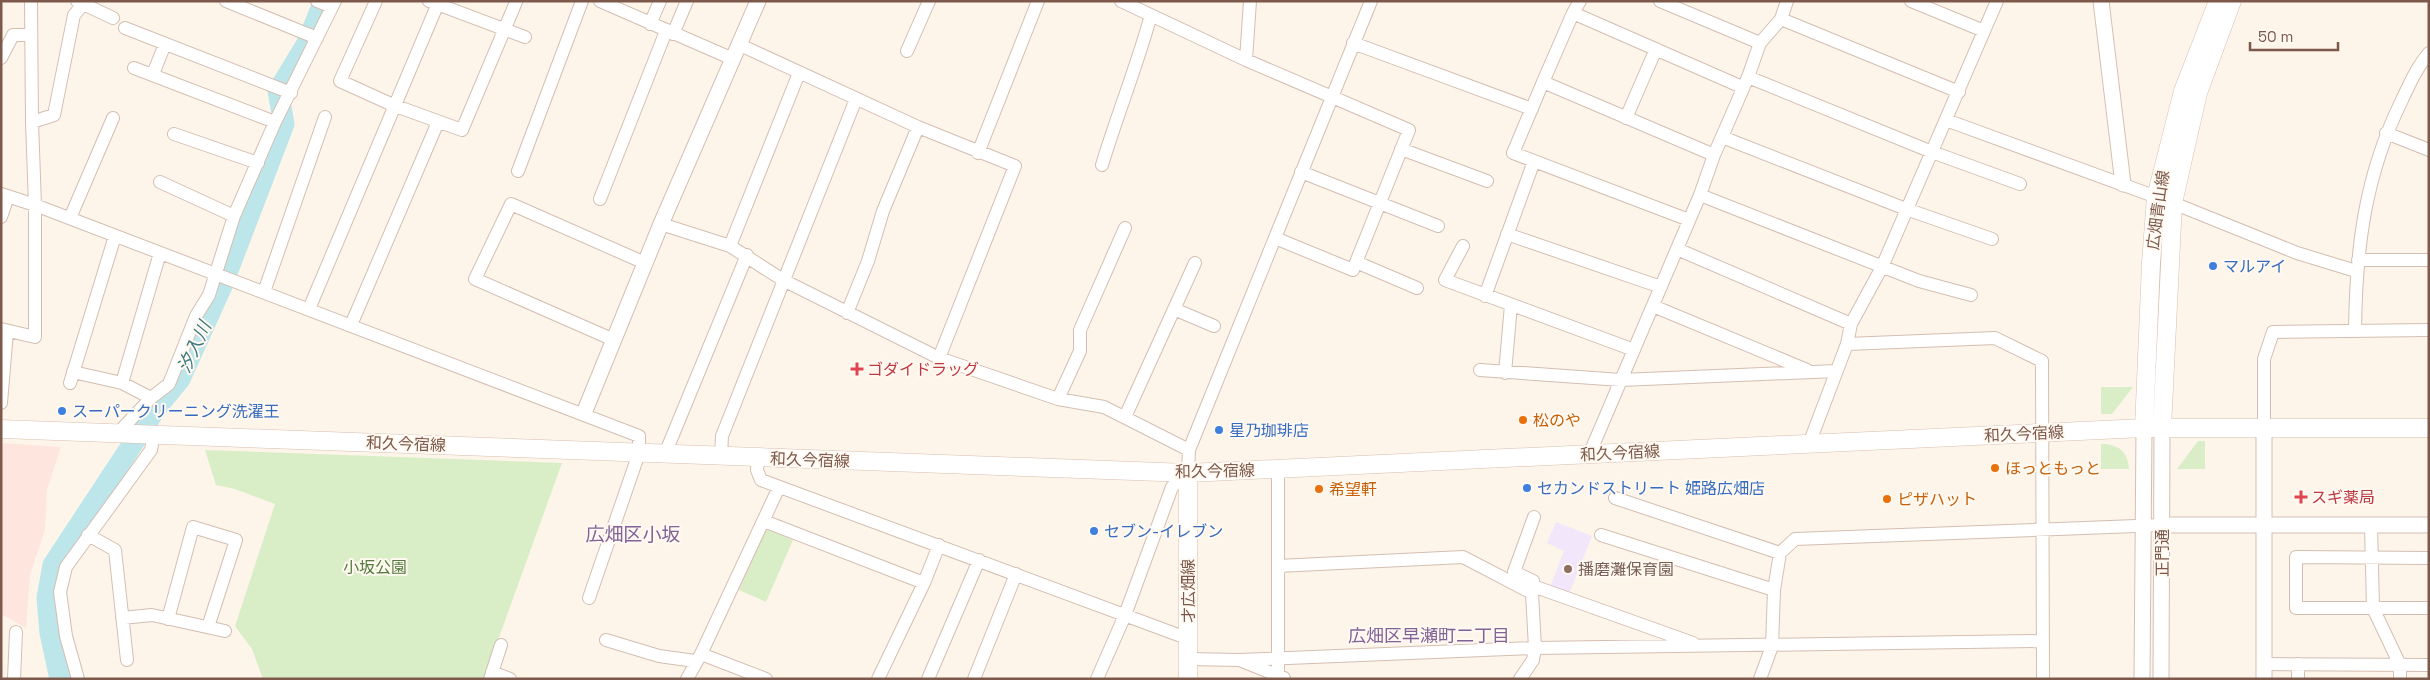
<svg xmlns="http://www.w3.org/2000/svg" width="2430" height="680" viewBox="0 0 2430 680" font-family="'Space Grotesk','Noto Sans JP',sans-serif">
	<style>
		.commercial { fill: #fee6de }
		.education { fill: #f2e6fb }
		.green { fill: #d9eec7 }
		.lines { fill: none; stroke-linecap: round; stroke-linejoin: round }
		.river { stroke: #bce6ea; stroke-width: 21 }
		.minor-casing { stroke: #d4beb1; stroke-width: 14 }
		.tertiary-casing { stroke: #d4beb1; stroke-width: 17 }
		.secondary-casing { stroke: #d8beae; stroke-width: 19 }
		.minor { stroke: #fff; stroke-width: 12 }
		.tertiary { stroke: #fff; stroke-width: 15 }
		.secondary { stroke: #fff; stroke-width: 18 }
		.shop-dot { fill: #3f7fe0; stroke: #fff9f2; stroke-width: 2 }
		.health-dot { fill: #e0444e; stroke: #fff9f2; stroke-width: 2 }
		.food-dot { fill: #e8710a; stroke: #fff9f2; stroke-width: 2 }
		.education-dot { fill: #8d6e63; stroke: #fff9f2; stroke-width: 2 }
		.labels { text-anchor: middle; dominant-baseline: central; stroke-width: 4; stroke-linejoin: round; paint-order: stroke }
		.street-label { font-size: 16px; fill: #7c594a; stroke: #fff9f2 }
		.shop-label { font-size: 16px; fill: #366cbe; stroke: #fff9f2; text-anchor: start }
		.health-label { font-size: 16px; fill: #be3a42; stroke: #fff9f2; text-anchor: start }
		.food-label { font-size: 16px; fill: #c56008; stroke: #fff9f2; text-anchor: start }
		.park-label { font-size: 16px; fill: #547c3e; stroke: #fff9f2 }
		.education-label { font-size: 16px; fill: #785e54; stroke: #fff9f2; text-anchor: start }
		.water-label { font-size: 18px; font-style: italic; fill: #3c7a82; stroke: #fff9f2 }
		.neighbourhood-label { font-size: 18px; fill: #826397; stroke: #fff9f2 }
		.quarter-label { font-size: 19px; fill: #826397; stroke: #fff9f2 }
	</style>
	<rect width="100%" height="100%" fill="#fef5ea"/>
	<path class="commercial" d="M 1,443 L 61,447 L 47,490 L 45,530 L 30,575 L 26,628 L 1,614 Z"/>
	<path class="education" d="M 1556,522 L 1592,536 L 1569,594 L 1550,587 L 1564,551 L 1547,543 Z"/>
	<path class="green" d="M 2101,387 L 2133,387 L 2112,414 L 2101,414 Z
		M 2198,441 L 2205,441 L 2205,469 L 2177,469 Z
		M 2101,444 C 2118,444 2128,451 2129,469 L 2101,469 Z
		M 205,450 L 562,463 L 484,679 L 263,679 L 252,649 L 235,626 L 275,504 L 235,489 L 216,485 Z
		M 766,528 L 793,540 L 766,602 L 739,590 Z"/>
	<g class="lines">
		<path class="river" d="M 60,679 L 50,633 L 47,598 L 53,565 L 157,407 L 180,379 L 222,286 L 284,124 L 278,91 L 306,45 L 324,1"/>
		<g class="minor-casing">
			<path id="minor" d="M 77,1 L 113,18
				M 226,1 L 317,38
				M 317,1 L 332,7
				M 376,1 L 340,81 L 393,105 L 462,130 L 516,2
				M 429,1 L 525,37
				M 600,1 L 733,59
				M 1121,1 L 1246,60 L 1409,130 L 1353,270 L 1275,238
				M 1580,1 L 1573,13 L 1742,87
				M 1660,1 L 1760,43
				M 1911,1 L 1984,31
				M 1781,19 L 1959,92
				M 650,24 L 660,1
				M 125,28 L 291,93
				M 673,34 L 687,1
				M 1353,43 L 1532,109
				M 738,44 L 918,127 L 1015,166 L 939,358
				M 907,51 L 929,1
				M 1,58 L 13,35 L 30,35
				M 1246,60 L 1250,1
				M 134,68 L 275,122
				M 153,74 L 165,44
				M 1748,77 L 1932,152 L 2020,184
				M 1543,82 L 1573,13
				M 1626,118 L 1656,49
				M 1946,120 L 2173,203 L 2297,253 L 2356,271
				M 32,122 L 54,115 L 74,15 L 86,1
				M 2386,133 L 2429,150
				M 174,134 L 258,163
				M 1722,137 L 1906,209 L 1992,239
				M 1401,149 L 1487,181
				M 978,153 L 1038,1
				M 1102,165 C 1117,115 1137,66 1151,15
				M 518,171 L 582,1
				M 1301,172 L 1438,226
				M 160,182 L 234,216
				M 1,194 L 35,205 L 639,436 L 639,453 L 589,598
				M 1700,195 L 1919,281 L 1971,295
				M 600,199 L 666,31
				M 1,217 L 8,196
				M 70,218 L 113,118
				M 1689,220 L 1513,153 L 1543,82 L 1714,155
				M 661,224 L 730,246 L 783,280 L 939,358 L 1058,399 L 1104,407 L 1189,450
				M 1507,234 L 1661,287
				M 730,246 L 799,73
				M 1463,246 L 1445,280 L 1634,350
				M 1677,249 L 1851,324
				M 2358,260 L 2429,260
				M 1356,262 L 1417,288
				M 264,292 L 325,117
				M 1485,296 L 1534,161
				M 1653,306 L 1807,370
				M 309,309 L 439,1
				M 1174,309 L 1214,326
				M 847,313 L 868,261 L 883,211 L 918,127
				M 351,325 L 438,122
				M 1,329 L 35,337 L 35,205 L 32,122 L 31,1
				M 2355,330 C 2356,247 2365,175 2402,100 C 2410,83 2417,67 2429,53
				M 614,340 L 475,279 L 511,204 L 645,263
				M 1847,344 L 1995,338 L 2042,361 L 2043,679
				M 1480,370 L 1621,380 L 1836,371
				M 73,372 L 122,383 L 151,398
				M 1505,373 L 1511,305
				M 70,383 L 115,236
				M 122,383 L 160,253
				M 1058,399 L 1080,351 L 1080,330 L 1125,228
				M 1,403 L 7,331
				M 1125,417 L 1195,263
				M 2264,428 L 2264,359 L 2273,332 L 2429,330
				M 119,432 L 151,398 L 169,384 L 196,316 L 209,295 L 234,216 L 275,122 L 335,1
				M 1809,444 L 1847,344 L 1851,324 L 1882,267 L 1997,1
				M 665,454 L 747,255
				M 1589,455 L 1700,195 L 1714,155 L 1748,77 L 1760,43 L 1781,19 L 1787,1
				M 721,456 L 722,436 L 856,99
				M 758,458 L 757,470 L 761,480 L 1189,639
				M 1615,498 L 1780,553
				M 764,521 L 924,583
				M 2371,525 L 2373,608 L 2400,665 L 2400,679
				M 88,535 L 115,550 L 127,660
				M 1601,535 L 1774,590
				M 2429,558 L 2296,557 L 2296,608 L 2429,608
				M 1278,566 L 1463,557 L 1532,593 L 1535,648 L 1533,660 L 1520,679
				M 1533,586 L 1693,643
				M 1532,591 L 1533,581 L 1514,572 L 1534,517
				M 122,618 L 152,615 L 225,631
				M 168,619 L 193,527 L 236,540 L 208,627
				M 606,640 L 659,656 L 695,661
				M 701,654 L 766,679
				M 1189,659 L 1239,660 L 1535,648 L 2043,641
				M 1242,661 L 1284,678
				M 2264,664 L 2429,665
				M 492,672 L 510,679
				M 14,679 L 16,632
				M 78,679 L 66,636 L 60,592 L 66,567 L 151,450 L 154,434
				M 490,679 L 501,645
				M 687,679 L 701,654 L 779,487
				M 878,679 L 924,583 L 939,545
				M 928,679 L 979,560
				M 974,679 L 1016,574
				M 1097,679 L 1125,615 L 1172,487 L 1188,473 L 1189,450 L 1371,1
				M 1278,679 L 1278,470
				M 1760,679 L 1772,646 L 1774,590 L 1780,553 L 1795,539 L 2162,525
				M 2298,679 L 2298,664"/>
		</g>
		<g class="tertiary-casing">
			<path id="tertiary" d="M 2101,1 L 2123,184
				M 584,413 L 661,224 L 758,1
				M 2162,525 L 2429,525
				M 2142,679 L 2144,428
				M 2161,679 L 2162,428
				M 2264,679 L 2264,428"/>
		</g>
		<g class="secondary-casing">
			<path id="secondary" d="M 2144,428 L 2151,263 L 2156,197 L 2183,91 L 2218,1
				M 2162,428 L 2173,203 L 2198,93 L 2232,1
				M 1,429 L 1188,473 L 2144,428 L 2429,428
				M 1188,473 L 1188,679"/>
		</g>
		<use href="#minor" class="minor"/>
		<use href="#tertiary" class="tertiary"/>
		<use href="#secondary" class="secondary"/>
	</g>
	<g class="shop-dot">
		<circle cx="2213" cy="266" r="5"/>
		<circle cx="62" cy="411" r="5"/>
		<circle cx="1219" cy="430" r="5"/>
		<circle cx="1527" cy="488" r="5"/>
		<circle cx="1094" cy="531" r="5"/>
	</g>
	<g class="health-dot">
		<path d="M854.5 361.5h5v5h5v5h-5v5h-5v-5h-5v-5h5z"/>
		<path d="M2298.5 489.5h5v5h5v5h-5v5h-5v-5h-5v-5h5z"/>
	</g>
	<g class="food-dot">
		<circle cx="1523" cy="420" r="5"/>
		<circle cx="1995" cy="468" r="5"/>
		<circle cx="1319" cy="489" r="5"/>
		<circle cx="1887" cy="499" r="5"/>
	</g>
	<circle class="education-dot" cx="1568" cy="569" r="5"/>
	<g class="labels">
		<g class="street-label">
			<text transform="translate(2158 210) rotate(-82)">広畑青山線</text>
			<text transform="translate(2024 434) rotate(-3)">和久今宿線</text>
			<text transform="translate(406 444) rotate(2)">和久今宿線</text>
			<text transform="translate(1620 453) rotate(-3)">和久今宿線</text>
			<text transform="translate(810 460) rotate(2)">和久今宿線</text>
			<text transform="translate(1215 471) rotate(-1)">和久今宿線</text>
			<text transform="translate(2162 553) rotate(-90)">正門通</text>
			<text transform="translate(1188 591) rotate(-90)">才広畑線</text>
		</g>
		<g class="shop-label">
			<text x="2223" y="266">マルアイ</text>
			<text x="72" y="411">スーパークリーニング洗濯王</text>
			<text x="1229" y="430">星乃珈琲店</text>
			<text x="1537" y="488">セカンドストリート 姫路広畑店</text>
			<text x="1104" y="531">セブン-イレブン</text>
		</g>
		<g class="health-label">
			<text x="867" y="369">ゴダイドラッグ</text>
			<text x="2311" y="497">スギ薬局</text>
		</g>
		<g class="food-label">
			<text x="1533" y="420">松のや</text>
			<text x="2005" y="468">ほっともっと</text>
			<text x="1329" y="489">希望軒</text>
			<text x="1897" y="499">ピザハット</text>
		</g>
		<g class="park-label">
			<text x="375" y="567">小坂公園</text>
		</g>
		<g class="education-label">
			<text x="1578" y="569">播磨灘保育園</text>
		</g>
		<g class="water-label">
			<text transform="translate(194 347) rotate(-65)">汐入川</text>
		</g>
		<g class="neighbourhood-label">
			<text x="1429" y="635">広畑区早瀬町二丁目</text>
		</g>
		<g class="quarter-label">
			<text x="633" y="534">広畑区小坂</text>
		</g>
	</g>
	<rect width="2430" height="680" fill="none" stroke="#7c594a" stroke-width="5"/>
	<path d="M2250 42v8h88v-8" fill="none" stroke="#7c594a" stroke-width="2.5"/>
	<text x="2258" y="42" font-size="15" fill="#7c594a" stroke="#fff9f2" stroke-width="4" paint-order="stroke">50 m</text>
</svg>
